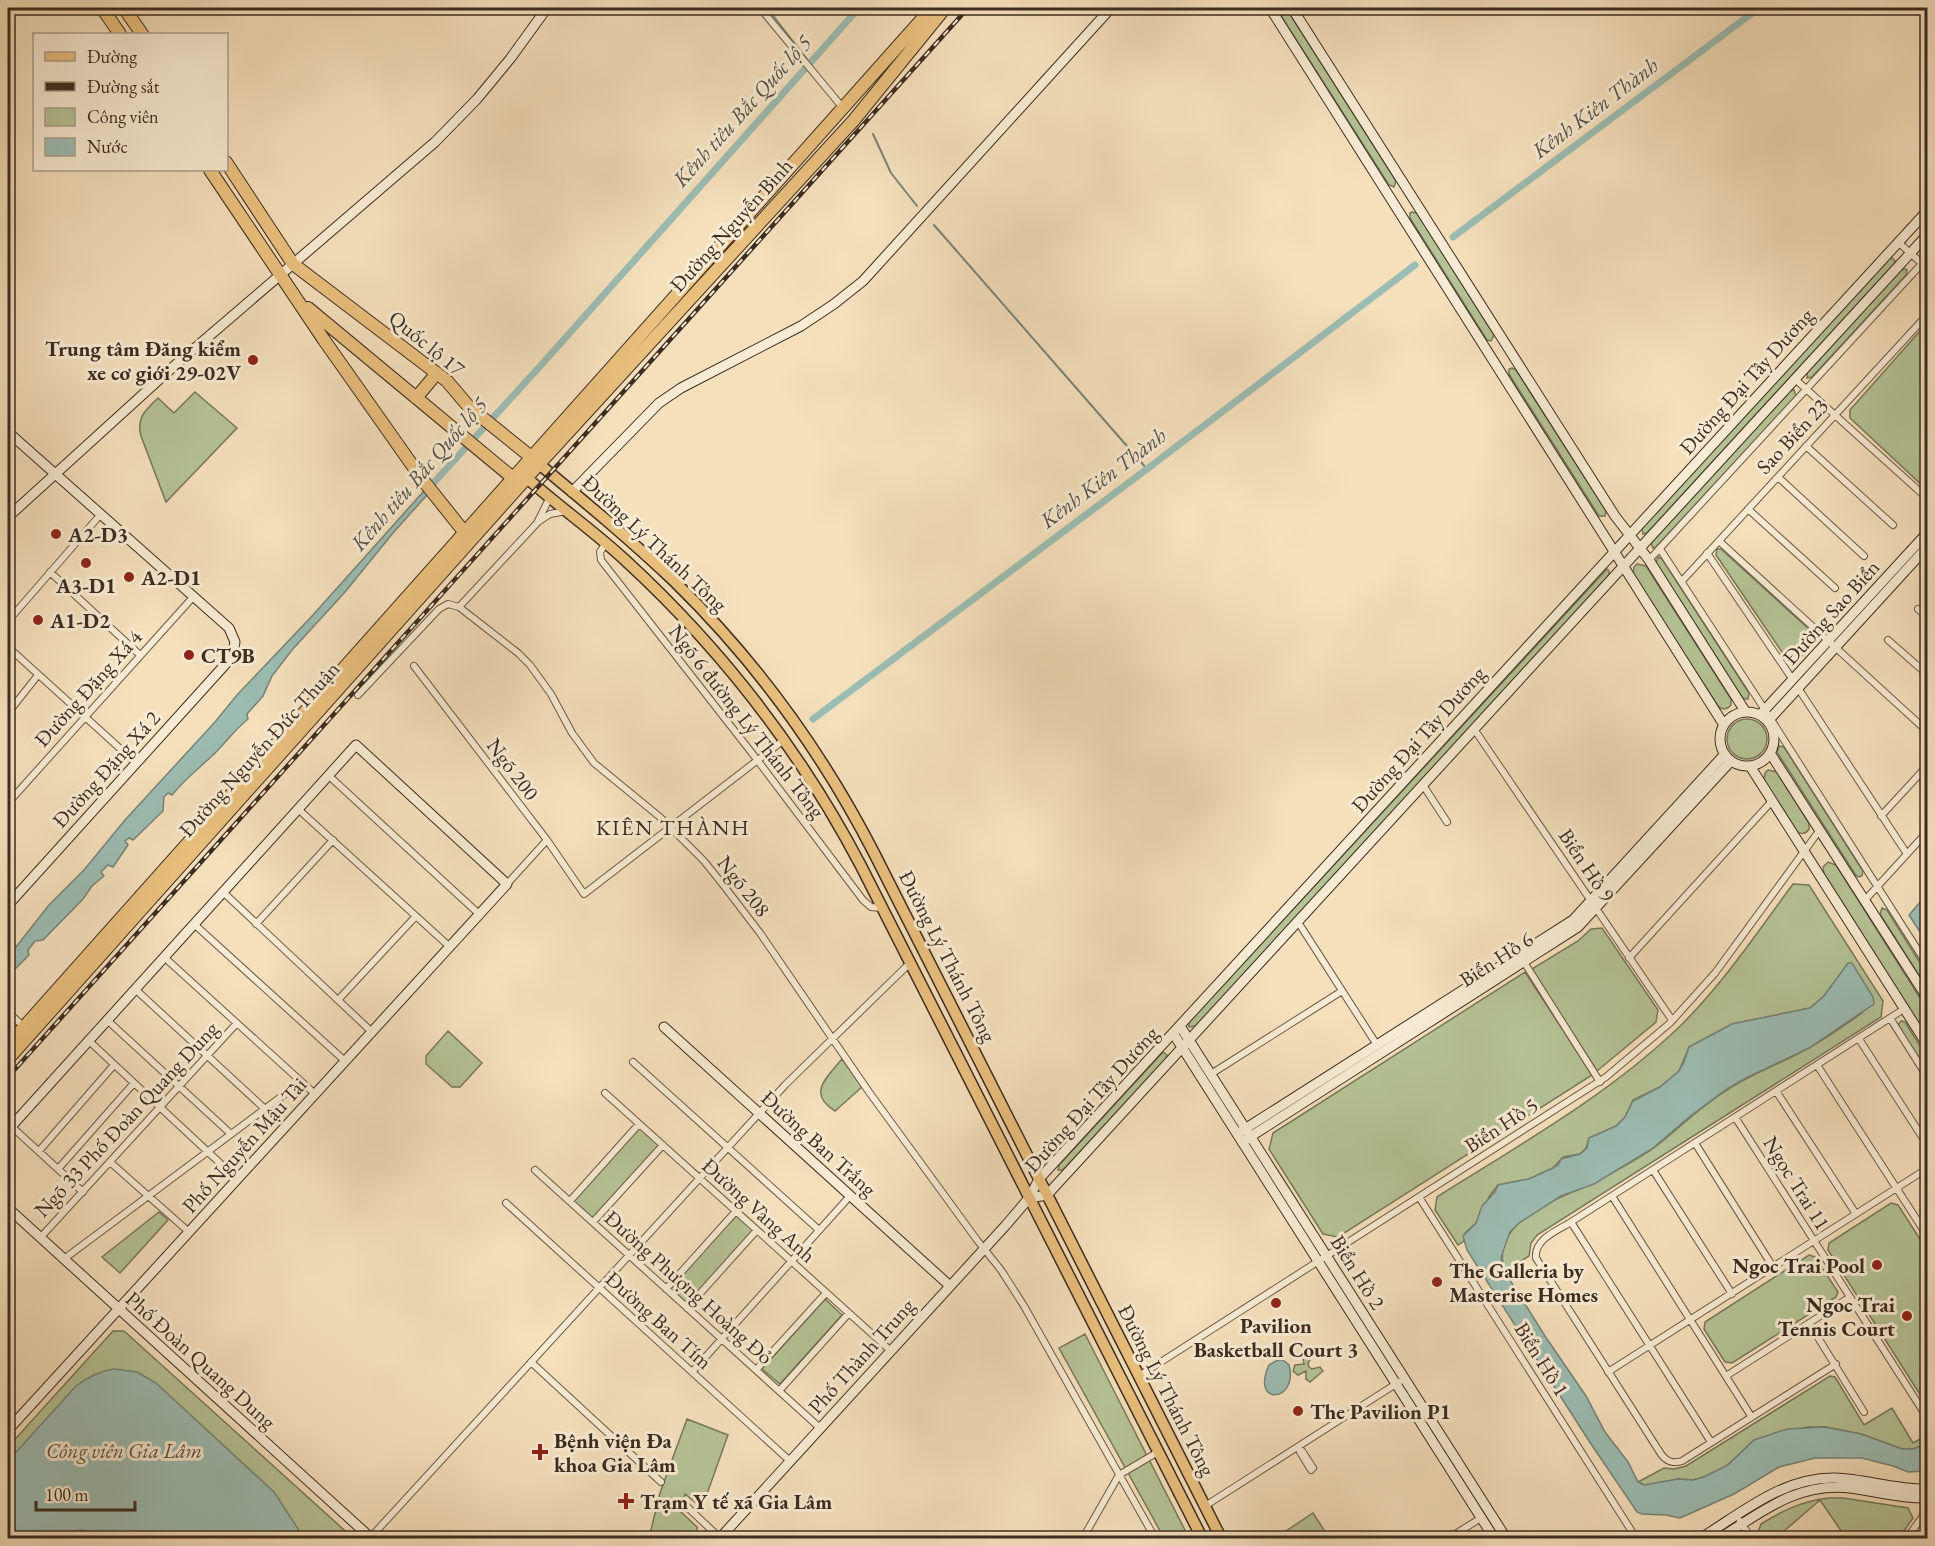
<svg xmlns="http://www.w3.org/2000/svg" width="1935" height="1546" viewBox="0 0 1935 1546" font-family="'EB Garamond',serif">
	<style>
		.green { fill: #b5c396; stroke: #78785c; stroke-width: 1.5 }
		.water { fill: #9cbdb3; stroke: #768379; stroke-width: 1.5 }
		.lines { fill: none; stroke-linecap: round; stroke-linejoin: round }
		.stream { stroke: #768379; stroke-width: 2 }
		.canal { stroke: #9cbdb3; stroke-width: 7 }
		.street-casing { stroke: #6a5948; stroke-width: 8 }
		.secondary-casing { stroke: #3c2c21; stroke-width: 11 }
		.primary-casing { stroke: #3c2c21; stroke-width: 13 }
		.highway-casing { stroke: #3c2c21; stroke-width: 14 }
		.street { stroke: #f8ebd3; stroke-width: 6 }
		.secondary { stroke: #f8ebd3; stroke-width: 9 }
		.primary { stroke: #eac07e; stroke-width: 10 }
		.highway { stroke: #eac07e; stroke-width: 12 }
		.rail-casing { stroke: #3c2c21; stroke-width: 4.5 }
		.rail { stroke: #f8ebd3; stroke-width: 2; stroke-dasharray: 7; stroke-linecap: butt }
		.poi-dot { fill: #8f2418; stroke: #f8ebd3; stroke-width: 2 }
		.labels { text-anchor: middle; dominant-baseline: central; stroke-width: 6; stroke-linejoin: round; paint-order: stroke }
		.street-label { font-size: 21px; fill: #3c2c21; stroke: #f8ebd3 }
		.poi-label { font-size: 21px; font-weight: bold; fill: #3c2c21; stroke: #f8ebd3; text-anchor: start }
		.park-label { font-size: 21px; font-style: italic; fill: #5a523e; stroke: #f8ebd3 }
		.water-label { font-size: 22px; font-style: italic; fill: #545046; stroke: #f8ebd3 }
		.neighbourhood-label { font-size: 22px; letter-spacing: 1.5px; fill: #3c2c21; stroke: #f8ebd3 }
	</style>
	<rect width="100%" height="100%" fill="#f5e0bc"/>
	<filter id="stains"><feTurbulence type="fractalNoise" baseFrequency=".00333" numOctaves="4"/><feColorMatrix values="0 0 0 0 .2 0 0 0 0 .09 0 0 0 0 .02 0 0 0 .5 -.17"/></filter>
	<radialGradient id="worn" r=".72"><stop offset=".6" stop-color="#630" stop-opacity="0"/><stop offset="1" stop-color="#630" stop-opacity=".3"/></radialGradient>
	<path class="green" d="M 1276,8 L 1286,8 L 1396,181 L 1394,187 L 1389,185 Z
		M 1412,212 L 1417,213 L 1494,335 L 1491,341 L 1487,340 L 1410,218 L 1410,213 Z
		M 1892,258 L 1895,261 L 1894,264 L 1647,533 L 1643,534 L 1642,528 L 1889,259 Z
		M 1905,269 L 1907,270 L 1906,275 L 1812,377 L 1807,378 L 1807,373 L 1901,270 Z
		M 1927,323 L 1927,490 L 1850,418 L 1850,410 Z
		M 1512,368 L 1516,370 L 1606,511 L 1605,516 L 1599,516 L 1509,374 L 1509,369 Z
		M 1794,390 L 1796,396 L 1656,547 L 1653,548 L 1651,543 L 1790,391 Z
		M 195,392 L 237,428 L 166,502 L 141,436 C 136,417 146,410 158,398 L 174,413 Z
		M 1717,549 L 1721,549 L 1810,630 L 1814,643 L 1798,660 L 1786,658 L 1716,555 Z
		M 1658,557 L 1662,559 L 1749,693 L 1748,699 L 1745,699 L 1742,697 L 1656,563 Z
		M 1637,564 L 1646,566 L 1731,699 L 1731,705 C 1727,710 1722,710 1718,706 L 1633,574 L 1634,567 Z
		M 1607,569 L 1609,571 L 1609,575 L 1196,1026 L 1189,1027 L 1189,1022 Z
		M1727 739a20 20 0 1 1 40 0a20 20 0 1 1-40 0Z
		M 1779,746 L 1784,747 L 1863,871 L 1862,876 L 1858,877 L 1855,874 L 1777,752 Z
		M 1768,770 L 1777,772 L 1809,823 L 1809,829 C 1806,834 1801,835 1796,831 L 1764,780 L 1765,773 Z
		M 1828,862 L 1836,865 L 1927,1009 L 1927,1036 L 1824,875 L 1823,867 Z
		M 1793,884 L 1809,885 L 1883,1001 L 1881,1017 L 1537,1235 L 1531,1243 L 1529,1256 L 1506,1271 C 1498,1256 1504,1238 1516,1226 C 1542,1199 1581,1192 1612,1173 C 1626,1165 1642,1157 1655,1147 C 1679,1128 1701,1106 1727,1090 C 1753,1073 1782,1063 1809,1048 C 1827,1038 1845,1025 1862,1013 L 1848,964 L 1824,996 L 1810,1008 L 1732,1024 L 1689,1047 L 1679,1071 L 1660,1087 L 1633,1100 L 1625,1117 L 1616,1126 L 1589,1138 L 1586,1148 L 1580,1154 L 1563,1157 L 1553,1168 L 1529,1179 L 1498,1185 L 1489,1197 L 1476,1223 L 1465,1233 L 1464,1241 L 1458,1245 L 1435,1210 L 1437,1197 C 1519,1145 1605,1097 1676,1030 C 1721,987 1756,934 1793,884 Z
		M 1882,908 L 1887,910 L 1927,974 L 1927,988 L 1880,914 Z
		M 1602,928 L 1658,1010 L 1656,1022 L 1597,1071 L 1532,969 L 1578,941 L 1591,929 Z
		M 1525,972 L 1592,1075 L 1338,1237 L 1323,1234 L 1269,1149 L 1273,1133 Z
		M 1901,1021 L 1905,1022 L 1927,1057 L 1927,1072 L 1898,1025 Z
		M 448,1031 L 482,1063 L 460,1087 L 452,1087 L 426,1064 L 426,1056 Z
		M 1163,1052 L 1167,1055 L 1165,1060 L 1063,1170 L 1058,1170 L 1059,1165 Z
		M 842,1059 L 862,1087 L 835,1111 C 807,1094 826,1078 842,1059 Z
		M 639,1124 L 663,1145 L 593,1222 L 570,1201 Z
		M 1891,1203 L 1898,1205 L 1927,1250 L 1927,1397 L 1921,1396 L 1828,1250 L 1829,1243 Z
		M 736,1211 L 757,1230 L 687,1308 L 666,1289 Z
		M 159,1212 L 168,1220 L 120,1273 L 102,1257 Z
		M 1809,1255 L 1815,1257 L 1838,1292 L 1836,1297 L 1732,1363 L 1725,1362 L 1704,1329 L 1705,1322 Z
		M 825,1299 L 842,1315 L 780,1384 L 762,1369 Z
		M 113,1331 L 124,1331 L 353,1538 L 8,1538 L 8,1447 Z
		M 1085,1334 L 1189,1538 L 1164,1538 L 1059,1348 Z
		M 1310,1353 L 1313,1355 L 1308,1363 L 1309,1367 L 1312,1369 L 1320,1367 L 1323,1371 L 1310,1382 L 1306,1379 L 1306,1371 L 1298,1375 L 1293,1371 L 1295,1365 L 1304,1364 L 1303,1358 Z
		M 1830,1376 L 1835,1377 L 1864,1425 L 1892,1408 L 1913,1443 L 1927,1435 L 1927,1444 L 1913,1449 L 1902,1449 L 1861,1434 L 1825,1427 L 1808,1427 L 1754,1440 L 1728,1465 L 1704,1477 L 1693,1480 L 1678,1479 L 1652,1485 L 1644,1485 L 1638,1482 L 1664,1468 L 1674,1469 L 1686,1466 Z
		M 687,1419 L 728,1435 L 702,1508 L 685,1494 L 680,1511 L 697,1527 L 697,1538 L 649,1538 L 660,1493 Z
		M 1829,1498 L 1843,1498 L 1908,1508 L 1913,1518 L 1899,1538 L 1846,1538 L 1820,1500 L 1776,1538 L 1759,1538 L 1757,1535 L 1761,1524 C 1783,1510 1803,1501 1829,1498 Z
		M 1313,1513 L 1329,1538 L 1286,1538 L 1283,1533 Z"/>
	<path class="water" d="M 432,482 L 435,486 L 393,533 L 345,592 L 292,650 L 272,676 L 263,696 L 247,714 L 248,719 C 234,730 225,744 212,756 C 198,769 184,780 172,795 L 168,793 L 164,797 L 163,811 L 133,840 L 129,838 L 125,841 L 128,845 L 113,867 L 108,865 L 101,872 L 104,876 L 92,886 L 83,899 L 43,940 L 35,941 L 28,950 L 29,955 L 8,976 L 8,957 L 49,905 L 84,870 L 125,820 L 215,722 L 237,695 L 313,615 Z
		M 1927,894 L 1927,932 L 1922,935 L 1909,915 Z
		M 1848,963 L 1852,963 L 1873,997 L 1874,1004 L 1809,1048 L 1746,1078 L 1727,1089 L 1689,1117 L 1653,1148 L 1594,1184 L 1561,1196 L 1519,1223 L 1510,1232 L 1501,1257 L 1502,1264 L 1508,1277 L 1545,1336 L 1586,1396 L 1605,1432 L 1628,1462 L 1638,1482 L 1644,1485 L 1678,1479 L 1693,1480 L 1704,1477 L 1728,1465 L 1754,1440 L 1787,1429 L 1825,1427 L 1861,1434 L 1902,1449 L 1913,1449 L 1927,1444 L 1927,1471 L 1908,1472 L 1893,1466 L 1862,1458 L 1815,1458 L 1779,1467 L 1734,1494 L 1680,1518 L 1666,1515 L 1642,1514 L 1637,1512 L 1589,1441 L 1467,1250 L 1463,1236 L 1476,1223 L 1482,1206 L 1495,1192 L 1498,1185 L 1529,1179 L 1553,1168 L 1559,1164 L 1561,1159 L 1580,1154 L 1587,1148 L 1589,1138 L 1616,1126 L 1625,1117 L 1633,1101 L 1660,1087 L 1679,1071 L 1684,1062 L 1689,1047 L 1732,1024 L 1810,1008 L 1824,996 Z
		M 1278,1360 L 1283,1360 L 1289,1365 C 1299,1402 1250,1407 1269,1365 Z
		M 114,1369 L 137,1372 L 156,1383 L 274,1492 L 304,1538 L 103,1538 L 88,1531 L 80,1530 L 63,1533 L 54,1538 L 8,1537 L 8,1461 L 76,1386 C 88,1377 99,1371 114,1369 Z"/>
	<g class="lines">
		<path class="stream" d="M 767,8 L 813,67
			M 873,134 L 891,173 L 917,206
			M 934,225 L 1147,469"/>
		<path class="canal" d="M 1453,237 L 1759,8
			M 428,489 L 543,363 L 859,8
			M 813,719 L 1147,469 L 1415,265"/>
		<g class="street-casing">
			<path id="street" d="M 760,8 L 843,108
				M 1296,13 L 1304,8
				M 1898,242 L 1928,269
				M 1795,379 L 1928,499
				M 1806,446 L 1893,525
				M 1778,477 L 1864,556
				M 1748,509 L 1835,588
				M 538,521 L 550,497
				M 1719,541 L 1928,732
				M 606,543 L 600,552 L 601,560 L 755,757 L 863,900 L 871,907 L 882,908
				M 1660,549 L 1765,710 L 1928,966
				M 1707,553 L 1793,680
				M 1649,560 L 1928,257
				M 50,572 L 140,655
				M 1682,581 L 1928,314
				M 459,607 L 538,522 L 550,514 L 566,511
				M 1918,609 L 1928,618
				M 8,621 L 101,514
				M 1888,640 L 1928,675
				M 8,647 L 136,763
				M 414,666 L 547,840 L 584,894 L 785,739
				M 1798,688 L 1907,854
				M 358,695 L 439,609 L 448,604 L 459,607 L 518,653 L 530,665 L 551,694 L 572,733 L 594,763 L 661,818 L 704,861 L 724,886 L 760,933 L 869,1092 L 977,1240 L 1001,1270 L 1024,1306 L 1155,1538
				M 8,713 L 38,675
				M 1474,729 L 1672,1020
				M 328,775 L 479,914
				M 1423,785 L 1447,822
				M 8,803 L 194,596
				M 298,809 L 450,947
				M 1881,816 L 1928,765
				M 507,884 L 547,840
				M 223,892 L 372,1032
				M 1865,900 L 1928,831
				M 1298,922 L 1377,1045
				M 194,924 L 345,1061
				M 256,924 L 333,840
				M 164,957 L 315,1094
				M 1629,958 L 1772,801
				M 1524,962 L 1600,1082
				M 135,989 L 265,1109
				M 338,1000 L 416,916
				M 8,1012 L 24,1027
				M 1890,1018 L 1928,1078
				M 107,1020 L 231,1134
				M 1859,1039 L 1928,1146
				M 88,1040 L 237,1179
				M 633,1062 L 819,1230
				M 1817,1065 L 1928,1237
				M 1211,1074 L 1342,991
				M 1776,1091 L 1856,1214
				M 605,1093 L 891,1351
				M 1735,1117 L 1928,1419
				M 11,1126 L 83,1192
				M 1695,1143 L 1773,1267
				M 39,1151 L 114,1065
				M 110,1162 L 189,1232
				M 58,1169 L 134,1083
				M 535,1170 L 820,1428
				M 1653,1170 L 1732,1294
				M 1612,1196 L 1751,1416
				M 1419,1197 L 1636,1538
				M 570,1201 L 639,1124
				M 506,1203 L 790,1461
				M 593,1222 L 663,1145
				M 1571,1222 L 1711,1442
				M 40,1238 L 237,1023
				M 64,1259 L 301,1082
				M 666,1289 L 736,1211
				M 687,1308 L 757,1230
				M 1809,1323 L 1864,1412
				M 531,1362 L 661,1482
				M 1836,1364 L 1682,1461 C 1673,1464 1667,1462 1661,1454 L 1536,1258 C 1534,1239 1557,1231 1571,1222 L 1904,1009
				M 756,1370 L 826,1293
				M 692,1372 L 850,1196
				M 1608,1372 L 1928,1168
				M 1139,1376 L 1606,1077 L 1670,1023 L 1715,973 L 1819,831
				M 1726,1376 L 1850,1297
				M 779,1391 L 849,1313
				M 1311,1470 L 1300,1452 L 1302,1451 L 1313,1468
				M 683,1503 L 720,1538
				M 1205,1506 L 1399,1382
				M 1740,1521 L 1751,1538
				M 370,1538 L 786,1084 L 910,963
				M 1083,1538 L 1119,1475 L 1158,1452
				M 1449,1538 L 1481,1518
				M 1907,1538 L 1928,1509"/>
		</g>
		<g class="secondary-casing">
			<path id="secondary" d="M 1270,8 L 1724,725
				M 1292,8 L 1615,516 L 1649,560 L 1745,711
				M 8,432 L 229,628 L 235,642 L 232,657 L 8,905
				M 572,492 L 659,403 L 681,388 L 801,326 L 834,304 L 863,281 L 1111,8
				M 8,517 L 173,367 L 435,142 L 477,99 L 510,59 L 547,8
				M1720 739a27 27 0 1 1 54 0a27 27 0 1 1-54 0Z
				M 1760,715 L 1928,532
				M 1768,721 L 1928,546
				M 1770,753 L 1928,999
				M 1750,766 L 1928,1046
				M 1180,1026 L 1506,1538
				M 664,1027 L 950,1286
				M 1173,1033 L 1494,1538
				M 8,1130 L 356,745 L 507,884 L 8,1430
				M 1237,1134 L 1573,920 L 1725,754
				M 1242,1142 L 1578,927 L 1731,761
				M 1029,1198 L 1047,1195 L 1928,234
				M 8,1208 L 371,1538
				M 720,1538 L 1006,1225 L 1029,1198 L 1039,1179 L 1928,210
				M 1701,1538 C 1743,1512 1784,1477 1835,1478 C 1866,1479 1896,1490 1928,1489
				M 1720,1538 C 1762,1512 1797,1482 1850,1488 C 1876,1491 1901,1499 1928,1498"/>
		</g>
		<g class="primary-casing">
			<path id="primary" d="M 539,464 C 585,502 631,540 674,581 C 755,660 822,752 874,853 L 1221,1538
				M 527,478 C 559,507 594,531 625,560 C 722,649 800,750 861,866 L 1202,1538"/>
		</g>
		<g class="highway-casing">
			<path id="highway" d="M 102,8 L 120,34
				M 124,8 L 142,34
				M 226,162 L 293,264 L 447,381 L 469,407 L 536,461
				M 210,170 L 324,340 L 422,479 L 465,533
				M 308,308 L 513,478 L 521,478
				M 416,398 L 437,373
				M 8,1045 L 932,8
				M 8,1059 L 539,464 L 854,120 L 945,8"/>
		</g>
		<use href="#street" class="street"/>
		<use href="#secondary" class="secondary"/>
		<use href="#primary" class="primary"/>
		<use href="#highway" class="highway"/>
		<g class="rail-casing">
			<path id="rail" d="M 8,1077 L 968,8"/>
		</g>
		<use href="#rail" class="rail"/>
	</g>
	<g class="poi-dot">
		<circle cx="253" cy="360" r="6"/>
		<circle cx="56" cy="534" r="6"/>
		<circle cx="86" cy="563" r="6"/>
		<circle cx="129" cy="577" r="6"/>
		<circle cx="38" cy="620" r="6"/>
		<circle cx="189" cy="655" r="6"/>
		<circle cx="1877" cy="1265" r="6"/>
		<circle cx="1437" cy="1282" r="6"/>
		<circle cx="1276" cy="1303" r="6"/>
		<circle cx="1907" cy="1316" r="6"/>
		<circle cx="1298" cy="1411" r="6"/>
		<path d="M537 1443h6v6h6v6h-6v6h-6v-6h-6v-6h6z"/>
		<path d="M623 1492h6v6h6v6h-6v6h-6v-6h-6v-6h6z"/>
	</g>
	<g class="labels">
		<g class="street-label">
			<text transform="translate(731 225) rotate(-48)">Đường Nguyễn Bình</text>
			<text transform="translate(427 343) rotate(39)">Quốc lộ 17</text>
			<text transform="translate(1746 381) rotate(-48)">Đường Đại Tây Dương</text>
			<text transform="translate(1792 436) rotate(-47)">Sao Biển 23</text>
			<text transform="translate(655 543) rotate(43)">Đường Lý Thánh Tông</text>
			<text transform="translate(1831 612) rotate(-48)">Đường Sao Biển</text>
			<text transform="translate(88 688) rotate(-48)">Đường Đặng Xá 4</text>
			<text transform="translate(747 721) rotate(52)">Ngõ 6 đường Lý Thánh Tông</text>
			<text transform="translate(1418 739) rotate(-48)">Đường Đại Tây Dương</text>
			<text transform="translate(259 749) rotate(-48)">Đường Nguyễn Đức Thuận</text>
			<text transform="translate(106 769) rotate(-48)">Đường Đặng Xá 2</text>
			<text transform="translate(513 769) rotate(53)">Ngõ 200</text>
			<text transform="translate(1587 865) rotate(56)">Biển Hồ 9</text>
			<text transform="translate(744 886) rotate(52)">Ngõ 208</text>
			<text transform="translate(948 956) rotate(63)">Đường Lý Thánh Tông</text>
			<text transform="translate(1496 959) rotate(-33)">Biển Hồ 6</text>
			<text transform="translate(1091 1099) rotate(-48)">Đường Đại Tây Dương</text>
			<text transform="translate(126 1119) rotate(-47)">Ngõ 33 Phố Đoàn Quang Dung</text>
			<text transform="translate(1501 1125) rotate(-33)">Biển Hồ 5</text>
			<text transform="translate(819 1143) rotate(42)">Đường Ban Trắng</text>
			<text transform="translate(244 1145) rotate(-48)">Phố Nguyễn Mậu Tài</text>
			<text transform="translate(1797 1183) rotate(58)">Ngọc Trai 11</text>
			<text transform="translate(759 1210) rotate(42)">Đường Vàng Anh</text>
			<text transform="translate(1358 1272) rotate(58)">Biển Hồ 2</text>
			<text transform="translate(689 1287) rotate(42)">Đường Phượng Hoàng Đỏ</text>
			<text transform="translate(659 1320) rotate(42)">Đường Ban Tím</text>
			<text transform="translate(861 1356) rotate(-48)">Phố Thành Trung</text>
			<text transform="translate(1542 1359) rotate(58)">Biển Hồ 1</text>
			<text transform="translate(201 1360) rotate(42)">Phố Đoàn Quang Dung</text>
			<text transform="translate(1167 1390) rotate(63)">Đường Lý Thánh Tông</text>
		</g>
		<g class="poi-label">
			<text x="241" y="348" text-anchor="end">Trung tâm Đăng kiểm<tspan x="241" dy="24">xe cơ giới 29-02V</tspan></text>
			<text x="68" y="534">A2-D3</text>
			<text x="141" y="577">A2-D1</text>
			<text x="86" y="585" text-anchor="middle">A3-D1</text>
			<text x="50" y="620">A1-D2</text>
			<text x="201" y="655">CT9B</text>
			<text x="1865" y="1265" text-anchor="end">Ngoc Trai Pool</text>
			<text x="1449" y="1270">The Galleria by<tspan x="1449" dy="24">Masterise Homes</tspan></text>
			<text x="1895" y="1304" text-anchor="end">Ngoc Trai<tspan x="1895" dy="24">Tennis Court</tspan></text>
			<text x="1276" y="1325" text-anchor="middle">Pavilion<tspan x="1276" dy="24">Basketball Court 3</tspan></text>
			<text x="1310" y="1411">The Pavilion P1</text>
			<text x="554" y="1440">Bệnh viện Đa<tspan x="554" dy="24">khoa Gia Lâm</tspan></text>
			<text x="640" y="1501">Trạm Y tế xã Gia Lâm</text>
		</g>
		<g class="park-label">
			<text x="124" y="1450">Công viên Gia Lâm</text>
		</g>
		<g class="water-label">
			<text transform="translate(1595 108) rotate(-37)">Kênh Kiên Thành</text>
			<text transform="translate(742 111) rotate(-48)">Kênh tiêu Bắc Quốc lộ 5</text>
			<text transform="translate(419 474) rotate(-49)">Kênh tiêu Bắc Quốc lộ 5</text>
			<text transform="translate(1103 478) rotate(-37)">Kênh Kiên Thành</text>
		</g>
		<g class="neighbourhood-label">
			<text x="673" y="827">KIÊN THÀNH</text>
		</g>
	</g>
	<rect width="1935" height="1546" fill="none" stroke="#f5e0bc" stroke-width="30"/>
	<rect x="9" y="9" width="1917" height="1528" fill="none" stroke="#3c2c21" stroke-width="3"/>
	<rect x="15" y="15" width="1905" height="1516" fill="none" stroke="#3c2c21" stroke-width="1.5"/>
	<rect x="33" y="33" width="195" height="138" fill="#f8ebd3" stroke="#ad9f8c" stroke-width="1.5"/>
	<rect x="45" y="52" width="30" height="9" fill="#eac07e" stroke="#ad9f8c" stroke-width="1.5"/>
	<text x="87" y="63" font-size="18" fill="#3c2c21">Đường</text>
	<rect x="45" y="82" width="30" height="9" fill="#3c2c21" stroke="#ad9f8c" stroke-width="1.5"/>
	<text x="87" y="93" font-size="18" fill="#3c2c21">Đường sắt</text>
	<rect x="45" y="108" width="30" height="18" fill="#b5c396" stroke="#ad9f8c" stroke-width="1.5"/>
	<text x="87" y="123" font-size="18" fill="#3c2c21">Công viên</text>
	<rect x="45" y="138" width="30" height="18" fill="#9cbdb3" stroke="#ad9f8c" stroke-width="1.5"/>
	<text x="87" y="153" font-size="18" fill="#3c2c21">Nước</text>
	<path d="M36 1501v9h99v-9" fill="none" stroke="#3c2c21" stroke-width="3"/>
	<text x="45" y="1501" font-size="18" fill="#3c2c21" stroke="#f8ebd3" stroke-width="4.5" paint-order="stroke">100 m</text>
	<rect width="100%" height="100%" filter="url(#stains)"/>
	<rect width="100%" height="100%" fill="url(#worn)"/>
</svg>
